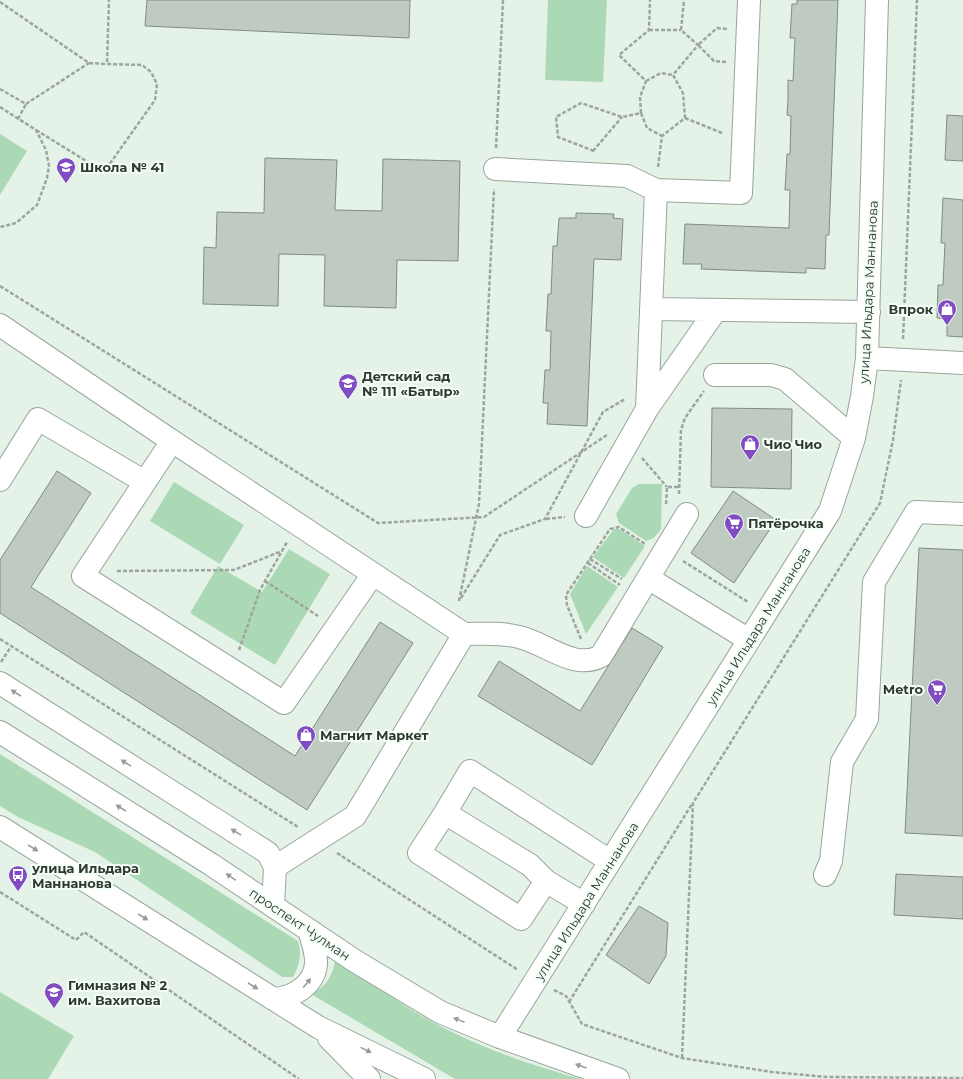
<svg xmlns="http://www.w3.org/2000/svg" width="963" height="1079" viewBox="0 0 963 1079" font-family="Montserrat,sans-serif">
	<style>
		.green { fill: #acd9b5 }
		.building { fill: #bfcbc1; stroke: #808c82 }
		.lines { fill: none; stroke-linecap: round; stroke-linejoin: round }
		.minor-casing { stroke: #99a59b; stroke-width: 24 }
		.major-casing { stroke: #99a59b; stroke-width: 24 }
		.path { stroke: #9ca69e; stroke-width: 2.5; stroke-dasharray: 4 2; stroke-linecap: butt }
		.minor { stroke: #fff; stroke-width: 22 }
		.major { stroke: #fff; stroke-width: 22 }
		.oneway { fill: #989b99 }
		.labels { text-anchor: middle; dominant-baseline: central; stroke-width: 4; stroke-linejoin: round; paint-order: stroke }
		.poi-label { font-size: 13px; font-weight: bold; fill: #323733; stroke: #f2fff4; text-anchor: start }
		.street-label { font-size: 13px; fill: #323733; stroke: #f2fff4 }
	</style>
	<rect width="100%" height="100%" fill="#e5f2e7"/>
	<path class="green" d="M 548,0 L 607,0 L 603,82 L 545,80 Z
		M 0,134 L 27,151 L 0,195 Z
		M 174,482 L 244,525 L 220,564 L 150,521 Z
		M 639,484 L 662,484 L 661,529 L 654,538 L 646,541 L 619,523 L 616,514 L 632,488 Z
		M 614,529 L 620,529 L 645,546 L 624,578 L 593,557 Z
		M 289,549 L 330,574 L 275,665 L 190,613 L 218,566 L 262,592 Z
		M 587,566 L 618,587 L 586,634 L 570,594 Z
		M 0,754 L 298,941 C 302,955 300,963 293,977 L 282,977 L 95,852 L 18,817 L 0,806 Z
		M 336,956 C 363,974 388,996 415,1012 C 467,1043 523,1063 581,1079 L 455,1079 L 311,994 C 328,986 333,974 336,956 Z
		M 0,992 L 74,1036 L 48,1079 L 0,1079 Z"/>
	<path class="building" d="M 147,0 L 410,0 L 409,38 L 145,26 Z
		M 797,0 L 838,0 L 829,235 L 826,235 L 825,269 L 806,268 L 806,273 L 701,269 L 702,264 L 683,264 L 685,224 L 789,228 L 790,190 L 785,190 L 787,154 L 790,154 L 791,116 L 787,115 L 788,99 L 788,80 L 793,81 L 795,38 L 790,38 L 792,4 L 797,4 Z
		M 947,115 L 963,116 L 963,161 L 945,160 Z
		M 265,158 L 337,160 L 335,210 L 382,211 L 383,159 L 460,161 L 458,261 L 397,260 L 396,308 L 324,306 L 325,255 L 279,254 L 278,306 L 203,304 L 204,247 L 216,248 L 217,212 L 264,213 Z
		M 943,198 L 963,200 L 963,337 L 947,336 L 947,319 L 937,318 L 938,285 L 943,285 L 945,243 L 941,243 Z
		M 576,213 L 614,214 L 613,218 L 623,219 L 621,260 L 594,259 L 587,426 L 547,424 L 548,403 L 543,403 L 545,370 L 550,370 L 551,331 L 546,331 L 548,294 L 551,294 L 553,246 L 557,246 L 559,218 L 576,218 Z
		M 712,408 L 792,409 L 791,489 L 711,487 Z
		M 57,471 L 91,493 L 31,587 L 295,756 L 380,622 L 413,643 L 307,810 L 0,613 L 0,560 Z
		M 733,491 L 776,520 L 734,583 L 691,553 Z
		M 919,548 L 963,550 L 963,836 L 905,833 Z
		M 632,628 L 663,647 L 592,765 L 478,696 L 499,661 L 580,711 Z
		M 896,874 L 963,877 L 963,919 L 894,915 Z
		M 639,906 L 668,923 L 666,956 L 649,984 L 606,955 Z"/>
	<g class="lines">
		<g class="minor-casing">
			<path id="minor" d="M 495,169 L 627,176 L 656,190
				M 651,309 L 869,312
				M 0,325 L 172,441 L 464,634 L 355,816 L 275,867
				M 867,358 L 963,363
				M 715,375 L 771,375 L 785,379 L 854,438
				M 647,409 L 656,190 L 741,193 L 749,0
				M 172,441 L 83,576 L 284,703 L 373,574
				M 0,480 L 38,419 L 145,482
				M 586,516 L 647,409 L 716,310
				M 648,578 L 687,514
				M 464,634 C 482,634 501,632 519,637 C 546,643 574,671 601,656 L 648,578 L 749,640
				M 0,683 L 268,853 L 275,867 L 273,906
				M 445,813 L 419,853 L 521,919 L 546,881
				M 825,875 L 831,861 L 842,762 L 867,719 L 874,582 L 916,512 L 963,514
				M 584,904 L 546,881 L 530,865 L 445,813 L 470,771 L 610,861
				M 500,1037 L 830,511 L 854,438 L 862,396 L 867,358 L 877,0"/>
		</g>
		<g class="major-casing">
			<path id="major" d="M 0,732 L 212,865 L 355,961 L 440,1012 L 500,1037 L 618,1079
				M 0,827 L 318,1027 L 424,1079
				M 273,999 C 292,998 314,986 316,964 C 317,954 312,940 309,930
				M 329,1038 L 369,1079"/>
		</g>
		<path class="path" d="M 0,2 L 89,63 L 107,64
			M 649,30 L 681,30
			M 726,62 L 714,61 L 698,45 L 717,28 L 727,29
			M 646,81 L 661,73 L 673,75
			M 0,89 L 26,104 L 89,63
			M 0,107 L 36,130 L 46,150 L 49,166 L 47,178 L 37,205 L 16,223 L 0,227
			M 641,113 L 647,128 L 662,136
			M 685,118 L 722,133
			M 18,119 L 26,104
			M 36,130 L 104,172 L 155,100 L 157,84 L 151,72 L 142,65 L 107,64 L 109,0
			M 496,148 L 503,0
			M 593,151 L 622,117
			M 594,151 L 558,137 L 556,117 L 581,103 L 622,117 L 641,113 L 640,97 L 646,81 L 619,55 L 649,30 L 650,0
			M 658,167 L 662,136 L 685,118 L 683,93 L 673,75 L 698,45 L 681,30 L 684,0
			M 0,286 L 378,523 L 484,517 L 607,435
			M 903,339 L 917,0
			M 642,458 L 667,487
			M 679,494 L 681,430 L 685,418 L 704,391
			M 666,504 L 667,487 L 679,487
			M 546,519 L 565,517
			M 590,559 L 622,579
			M 683,561 L 748,602
			M 588,563 L 620,585
			M 117,571 L 234,570 L 282,551
			M 265,581 L 318,616
			M 461,598 L 500,535 L 545,519 L 603,412 L 625,399
			M 459,601 L 479,504 L 494,189
			M 0,639 L 298,827
			M 581,639 L 567,605 L 566,595 L 610,529 L 619,527 L 645,544
			M 239,650 L 260,590 L 287,542
			M 1,662 L 12,645
			M 337,853 L 518,970
			M 0,892 L 76,940 L 84,932 L 299,1079
			M 554,990 L 566,996 L 582,1024 L 682,1058 L 772,1072 L 827,1077 L 963,1078
			M 569,1002 L 692,804
			M 682,1058 L 693,803 L 880,503 L 893,440 L 901,380"/>
		<use href="#minor" class="minor"/>
		<use href="#major" class="major"/>
	</g>
	<defs><path id="oneway-solid" d="M-6-.8H1V-3.2L6.5 0L1 3.2V.8H-6Z"/></defs>
	<g class="oneway">
		<use href="#oneway-solid" transform="translate(16 693) rotate(-148)"/>
		<use href="#oneway-solid" transform="translate(126 763) rotate(-148)"/>
		<use href="#oneway-solid" transform="translate(121 808) rotate(-148)"/>
		<use href="#oneway-solid" transform="translate(236 832) rotate(-148)"/>
		<use href="#oneway-solid" transform="translate(33 848) rotate(32)"/>
		<use href="#oneway-solid" transform="translate(231 877) rotate(-146)"/>
		<use href="#oneway-solid" transform="translate(143 917) rotate(32)"/>
		<use href="#oneway-solid" transform="translate(307 983) rotate(-50)"/>
		<use href="#oneway-solid" transform="translate(253 986) rotate(32)"/>
		<use href="#oneway-solid" transform="translate(459 1020) rotate(-158)"/>
		<use href="#oneway-solid" transform="translate(366 1050) rotate(26)"/>
		<use href="#oneway-solid" transform="translate(581 1066) rotate(-160)"/>
	</g>
	<defs>
		<g id="school-pin" transform="scale(1)"><path d="M0 17L-7.5 6A9.5 9.5 0 1 1 7.5 6Z" fill="#814bc2" stroke="#f2fff4"/><path d="M0-5L7-2L0 1L-7-2ZM-4 1L0 2.5L4 1V4Q0 6-4 4Z" fill="#fff"/></g>
		<g id="shop-pin" transform="scale(1)"><path d="M0 17L-7.5 6A9.5 9.5 0 1 1 7.5 6Z" fill="#814bc2" stroke="#f2fff4"/><path d="M-5-2.5h2.3a2.7 3.5 0 0 1 5.4 0H5L5.5 6h-11ZM-1.5-2.5h3a1.5 2.3 0 0 0-3 0Z" fill="#fff"/></g>
		<g id="supermarket-pin" transform="scale(1)"><path d="M0 17L-7.5 6A9.5 9.5 0 1 1 7.5 6Z" fill="#814bc2" stroke="#f2fff4"/><path d="M-6-5.5h2.5l.6 2H6L4.5 2H-2.5L-4.4-4H-6ZM-1.5 3.2a1.3 1.3 0 1 0 .1 0ZM3 3.2a1.3 1.3 0 1 0 .1 0Z" fill="#fff"/></g>
		<g id="bus-pin" transform="scale(1)"><path d="M0 17L-7.5 6A9.5 9.5 0 1 1 7.5 6Z" fill="#814bc2" stroke="#f2fff4"/><path d="M-5-6H5V4H4V6H2V4H-2V6H-4V4H-5ZM-3.5-4V0h7V-4ZM-3.5 1.2v1.5H-2V1.2ZM2 1.2v1.5H3.5V1.2Z" fill="#fff"/></g>
	</defs>
	<g fill-rule="evenodd">
		<use href="#school-pin" x="66" y="167"/>
		<use href="#shop-pin" x="947" y="309"/>
		<use href="#school-pin" x="348" y="383"/>
		<use href="#shop-pin" x="750" y="444"/>
		<use href="#supermarket-pin" x="734" y="523"/>
		<use href="#supermarket-pin" x="937" y="689"/>
		<use href="#shop-pin" x="306" y="735"/>
		<use href="#bus-pin" x="18" y="875"/>
		<use href="#school-pin" x="54" y="992"/>
	</g>
	<g class="labels">
		<g class="poi-label">
			<text x="80" y="167">Школа № 41</text>
			<text x="933" y="309" text-anchor="end">Впрок</text>
			<text x="362" y="376">Детский сад<tspan x="362" dy="15">№ 111 «Батыр»</tspan></text>
			<text x="764" y="444">Чио Чио</text>
			<text x="748" y="523">Пятёрочка</text>
			<text x="923" y="689" text-anchor="end">Metro</text>
			<text x="320" y="735">Магнит Маркет</text>
			<text x="32" y="868">улица Ильдара<tspan x="32" dy="15">Маннанова</tspan></text>
			<text x="68" y="985">Гимназия № 2<tspan x="68" dy="15">им. Вахитова</tspan></text>
		</g>
		<g class="street-label">
			<text transform="translate(868 292) rotate(-87)">улица Ильдара Маннанова</text>
			<text transform="translate(758 626) rotate(-58)">улица Ильдара Маннанова</text>
			<text transform="translate(586 901) rotate(-58)">улица Ильдара Маннанова</text>
			<text transform="translate(300 924) rotate(34)">проспект Чулман</text>
		</g>
	</g>
</svg>
